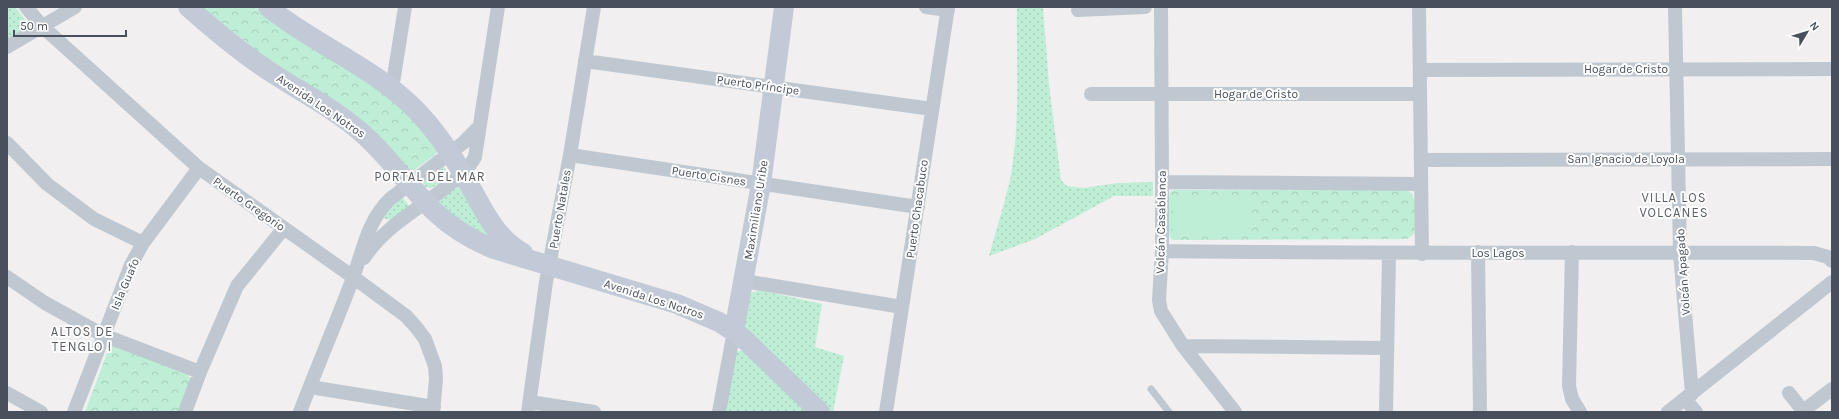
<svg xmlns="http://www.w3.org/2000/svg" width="1839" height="419" viewBox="0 0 1839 419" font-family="Karla,sans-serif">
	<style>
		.grass { fill: url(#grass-dots) }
		.forest { fill: url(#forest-crowns) }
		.pitch { fill: #beeed5 }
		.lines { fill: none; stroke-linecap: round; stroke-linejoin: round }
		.lane { stroke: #bfc8d1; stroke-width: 7 }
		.street { stroke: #bfc8d1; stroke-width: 14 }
		.secondary { stroke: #c2cad7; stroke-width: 20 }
		.labels { text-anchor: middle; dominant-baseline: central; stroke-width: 4; stroke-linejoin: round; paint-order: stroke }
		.street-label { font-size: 12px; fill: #47505c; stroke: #fff }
		.neighbourhood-label { font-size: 13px; letter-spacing: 1px; fill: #5b5e64; stroke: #fff }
	</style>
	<defs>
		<pattern id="grass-dots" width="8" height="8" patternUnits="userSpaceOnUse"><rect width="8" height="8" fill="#beeed5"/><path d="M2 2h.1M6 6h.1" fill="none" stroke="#a5ceb9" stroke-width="1.8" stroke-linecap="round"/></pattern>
		<pattern id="forest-crowns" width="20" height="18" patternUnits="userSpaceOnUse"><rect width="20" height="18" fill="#beeed5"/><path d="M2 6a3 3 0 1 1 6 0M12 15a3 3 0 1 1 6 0" fill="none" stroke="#a5ceb9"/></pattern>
	</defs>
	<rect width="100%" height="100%" fill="#f1efef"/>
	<path class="grass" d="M 7,7 L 15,7 L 26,21 L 23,30 L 7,39 Z
		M 1017,7 L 1043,7 L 1049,85 L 1061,180 L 1067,186 L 1083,188 L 1118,183 L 1153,182 L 1153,196 L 1114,196 L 1035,239 L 989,256 C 996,231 1004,205 1010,180 C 1021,123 1016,64 1017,7 Z
		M 444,167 L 449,173 L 446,178 L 439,184 L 431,188 L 425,187 L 423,184 C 426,176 436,168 444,167 Z
		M 460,184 L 505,246 L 454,221 L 438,201 Z
		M 402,197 L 409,206 C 402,211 393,224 384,218 L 386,209 Z
		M 760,290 L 822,304 L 815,347 L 844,356 L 833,412 L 831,412 L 743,329 L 748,294 Z
		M 745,350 L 810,412 L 724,412 L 733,355 L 739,351 Z"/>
	<path class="forest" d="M 201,7 L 255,7 L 276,23 L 397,100 L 438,151 L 435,155 L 413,171 L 408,169 Z
		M 1406,189 L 1412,194 L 1415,202 L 1417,229 L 1414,234 L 1407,239 L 1174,240 L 1171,239 L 1168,231 L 1169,196 L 1170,192 L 1174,190 Z
		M 114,344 L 187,372 L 191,381 L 179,412 L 85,412 L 110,345 Z"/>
	<path class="pitch" d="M 1173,196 L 1249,197 L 1249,236 L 1173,236 Z"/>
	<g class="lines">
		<path class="lane" d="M 1151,389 L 1169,412"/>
		<path class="street" d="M 26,7 L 43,27 L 199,168 L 353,277 L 406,316 L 416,327 L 425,339 L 435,366 L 436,379 L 433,412
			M 926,7 L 948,10
			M 1161,7 L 1162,182 L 1162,251 L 1159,300 L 1161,311 L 1183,346 L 1235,412
			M 1419,7 L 1422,254
			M 1675,7 L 1680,254 L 1692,394
			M 1078,10 L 1145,7
			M 7,47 L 75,7
			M 585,61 L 932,109
			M 1420,70 L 1832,69
			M 392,89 L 405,7
			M 1091,94 L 1420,94
			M 7,143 L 47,184 L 94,219 L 143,243
			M 570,155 L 918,207
			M 1421,160 L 1832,159
			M 1162,182 L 1421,184
			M 1162,251 C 1379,254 1597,252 1814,253 L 1828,257 L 1832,261
			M 1478,252 L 1480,412
			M 1572,252 L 1569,386 L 1572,399 L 1580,412
			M 364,258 C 384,227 417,210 445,188 C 456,179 468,170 475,157 L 498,7
			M 7,277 L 45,303 L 103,335 L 200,372
			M 744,281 L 902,307
			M 1183,346 L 1387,348
			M 310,387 L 434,407
			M 7,393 L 41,412
			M 1789,393 L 1804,412
			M 1685,399 L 1696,412
			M 530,402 L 594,412
			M 1803,411 L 1832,389
			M 74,412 L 131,265 L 143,243 L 199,168
			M 185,412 L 200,372 L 237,286 L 284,228
			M 300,412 C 317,367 336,323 353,278 C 363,250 368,220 390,199 L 463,143 L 479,127
			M 528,412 L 546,282 L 570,155 L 594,7
			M 719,412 L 734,331
			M 886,412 L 948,7
			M 1386,412 L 1389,254
			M 1668,412 L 1832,282"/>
		<path class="secondary" d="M 188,7 C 214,30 240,52 269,71 C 296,89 326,104 351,124 C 384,149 406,184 435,212 C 452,228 472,240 494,249 L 677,304 L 719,322 L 743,338 L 820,412
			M 268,7 C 315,45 374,67 417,111 C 434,129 449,150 462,172 C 480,201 491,235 523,253
			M 734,331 L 761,184 L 784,7"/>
	</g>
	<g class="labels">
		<g class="street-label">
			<text x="1626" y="69">Hogar de Cristo</text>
			<text transform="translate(758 85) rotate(8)">Puerto Príncipe</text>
			<text x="1256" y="94">Hogar de Cristo</text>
			<text transform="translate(321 106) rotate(34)">Avenida Los Notros</text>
			<text x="1626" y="159">San Ignacio de Loyola</text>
			<text transform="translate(709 176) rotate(9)">Puerto Cisnes</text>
			<text transform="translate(249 204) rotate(35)">Puerto Gregorio</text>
			<text transform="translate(560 209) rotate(-80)">Puerto Natales</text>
			<text transform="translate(917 209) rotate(-82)">Puerto Chacabuco</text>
			<text transform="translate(756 210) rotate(-81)">Maximiliano Uribe</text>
			<text transform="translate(1161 222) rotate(-89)">Volcán Casablanca</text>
			<text x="1498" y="253">Los Lagos</text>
			<text transform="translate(1683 272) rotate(-94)">Volcán Apagado</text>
			<text transform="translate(125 284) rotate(-67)">Isla Guafo</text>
			<text transform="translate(654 299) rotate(18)">Avenida Los Notros</text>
		</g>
		<g class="neighbourhood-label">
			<text x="430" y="176">PORTAL DEL MAR</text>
			<text x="1674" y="197">VILLA LOS<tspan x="1674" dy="15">VOLCANES</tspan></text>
			<text x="82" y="331">ALTOS DE<tspan x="82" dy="15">TENGLO I</tspan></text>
		</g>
	</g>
	<rect width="1839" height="419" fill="none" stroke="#47505c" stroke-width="16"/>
	<g transform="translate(1807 32) rotate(52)" stroke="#ffffff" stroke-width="3" paint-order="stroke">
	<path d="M0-3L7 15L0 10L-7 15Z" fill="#47505c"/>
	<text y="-6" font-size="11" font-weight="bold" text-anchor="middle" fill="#47505c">N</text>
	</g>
	<path d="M14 30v6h112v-6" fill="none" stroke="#47505c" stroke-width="2"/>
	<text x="20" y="30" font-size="12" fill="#47505c" stroke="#ffffff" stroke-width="3" paint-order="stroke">50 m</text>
</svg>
